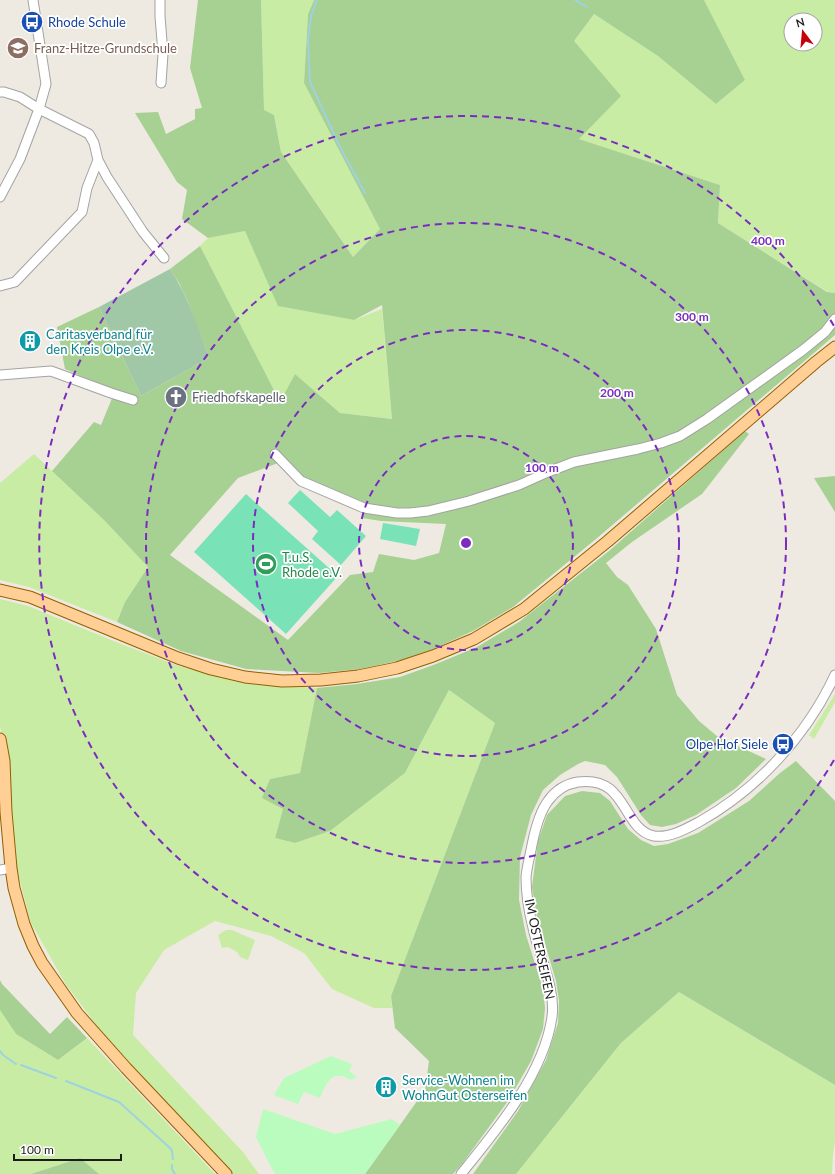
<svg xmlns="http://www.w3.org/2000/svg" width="835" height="1174" viewBox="0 0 835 1174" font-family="Lato,sans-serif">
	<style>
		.grass { fill: #c9eca4; fill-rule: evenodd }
		.forest { fill: #a7d093; fill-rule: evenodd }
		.cemetery { fill: #a1c8a6 }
		.park { fill: #bafcbe }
		.pitch { fill: #7ae2b7 }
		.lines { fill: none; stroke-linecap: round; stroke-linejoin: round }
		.stream { stroke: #9fd2df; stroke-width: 2 }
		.minor-casing { stroke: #a3a3a3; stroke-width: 11 }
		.major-casing { stroke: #945f00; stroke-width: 13 }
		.minor { stroke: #fff; stroke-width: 9 }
		.major { stroke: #ffcf95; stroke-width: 11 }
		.ring { fill: none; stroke: #7b2cbf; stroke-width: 2; stroke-dasharray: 7 5 }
		.labels { text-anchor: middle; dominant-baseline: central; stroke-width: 3.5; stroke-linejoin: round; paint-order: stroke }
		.transit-label { font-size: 13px; fill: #164399; stroke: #fff; text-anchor: start }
		.education-label { font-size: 13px; fill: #785e54; stroke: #fff; text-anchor: start }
		.culture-label { font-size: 13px; fill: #0d838f; stroke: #fff; text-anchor: start }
		.worship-label { font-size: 13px; fill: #5b616d; stroke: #fff; text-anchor: start }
		.leisure-label { font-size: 13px; fill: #27864d; stroke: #fff; text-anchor: start }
		.street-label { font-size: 13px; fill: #1c1c1c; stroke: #fff }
		.centre { fill: #7b2cbf; stroke: #fff; stroke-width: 2 }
		.ring-label { font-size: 12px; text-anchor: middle; font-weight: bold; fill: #7b2cbf; stroke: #fff; stroke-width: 3.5; stroke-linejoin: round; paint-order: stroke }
	</style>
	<rect width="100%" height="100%" fill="#eeeae1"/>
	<path class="grass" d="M 261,0 L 314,0 L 308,14 L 304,83 L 380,229 L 353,257 L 281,152 L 274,115 L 264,111 Z
		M 704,0 L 835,0 L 835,293 L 828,292 L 718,223 L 720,185 L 579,139 L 574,41 L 594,14 L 658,56 L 716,104 L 745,80 ZM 791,20 L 815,20 L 815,44 L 791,44 Z
		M 245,231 L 279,306 L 354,320 L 382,309 L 392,419 L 340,413 L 295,374 L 280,403 L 200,246 L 208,238 Z
		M 34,454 L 104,520 L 148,567 L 125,602 L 117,622 L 29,587 L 0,580 L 0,483 Z
		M 0,599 L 28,606 L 116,642 L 179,666 L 246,683 L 317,688 L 300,773 L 270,779 L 263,798 L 283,809 L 275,838 L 295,843 L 330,831 L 405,773 L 449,690 L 495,723 L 391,996 L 392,1008 L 374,1008 L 332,989 L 304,953 L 271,936 L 215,921 L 164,950 L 136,993 L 133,1035 L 243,1152 L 259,1174 L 232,1174 L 183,1123 L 102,1033 L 65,983 L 30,921 L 14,857 L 9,761 L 0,727 Z
		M 835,694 L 835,702 L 814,739 L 809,735 Z
		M 226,930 L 232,930 L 255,940 L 248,960 L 240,957 C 238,951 233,950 228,947 L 222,948 L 218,935 Z
		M 679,992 L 835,1085 L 835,1142 L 833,1155 L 832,1174 L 516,1174 L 621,1043 Z
		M 0,1010 L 16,1034 L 58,1060 L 87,1038 L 215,1174 L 99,1174 L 80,1158 L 31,1174 L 0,1174 Z"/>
	<path class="forest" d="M 198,0 L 261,0 L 264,110 L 274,115 L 281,152 L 353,257 L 380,229 L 304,83 L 308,14 L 314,0 L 704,0 L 745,80 L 716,104 L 658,56 L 594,14 L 574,41 L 621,96 L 579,139 L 720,185 L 718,223 L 827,292 L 835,293 L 835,335 L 596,539 L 513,607 L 473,631 L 433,649 L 402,660 L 360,669 L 319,673 L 246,669 L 181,651 L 117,622 L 125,602 L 148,567 L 104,520 L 52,471 L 94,422 L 101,425 L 115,391 L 65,369 L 57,327 L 99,307 L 141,396 L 209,358 L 188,302 L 179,283 L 170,269 L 200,246 L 280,402 L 295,374 L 340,413 L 392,419 L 382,305 L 354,320 L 278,306 L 245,231 L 208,238 L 182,219 L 187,190 L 177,182 L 135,113 L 158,112 L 166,134 L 195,119 L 195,109 L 202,108 L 190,68 ZM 286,460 L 303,479 L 365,504 L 362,518 L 381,521 L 446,524 L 439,553 L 414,560 L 379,554 L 373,572 L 350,575 L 288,640 L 170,555 L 238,478 Z
		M 745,431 L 749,434 L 702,494 L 632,542 L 606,563 L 617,577 L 628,585 L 656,629 L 677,695 L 699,721 L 718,737 L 766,759 L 736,788 L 696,815 L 676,824 L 662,827 L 650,825 L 641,815 L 617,777 L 605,765 L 585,761 L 578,764 L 560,775 L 543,790 L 531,815 L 520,857 L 519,900 L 526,935 L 543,989 L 545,1008 L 543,1029 L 531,1061 L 508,1101 L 462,1164 L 453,1174 L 365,1174 L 425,1090 L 429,1061 L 395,1028 L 391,996 L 495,723 L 449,690 L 405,773 L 330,831 L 295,843 L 275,838 L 283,809 L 262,798 L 270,779 L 300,773 L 317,688 L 357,684 L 400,677 L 436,664 L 477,647 L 519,622 L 609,551 Z
		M 835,476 L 835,512 L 814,478 Z
		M 796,761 L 835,801 L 835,1085 L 679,992 L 621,1043 L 516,1174 L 473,1174 L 518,1111 L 546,1060 L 558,1023 L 559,1001 L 556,981 L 537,917 L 532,887 L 538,841 L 547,815 L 565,796 L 582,791 L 600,793 L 610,801 L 628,829 L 641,840 L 654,846 L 668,844 L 698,833 L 749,801 L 780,773 Z
		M 0,980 L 2,984 L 50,1034 L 67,1017 L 87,1038 L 58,1060 L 16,1034 L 0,1010 Z
		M 80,1158 L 99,1174 L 31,1174 Z"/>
	<path class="cemetery" d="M 170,269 C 188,296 198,327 209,358 L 141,396 L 99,307 Z"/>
	<path class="park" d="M 331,1056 L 352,1064 L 349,1071 L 357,1077 L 351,1080 C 332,1068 326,1083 320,1098 L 304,1092 L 298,1104 L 274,1095 L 284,1078 Z
		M 263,1109 L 335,1134 L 392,1119 L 400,1125 L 365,1174 L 276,1174 L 272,1169 L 256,1137 Z"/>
	<path class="pitch" d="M 300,490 L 330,517 L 337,510 L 366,536 L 341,565 L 312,539 L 318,531 L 288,503 Z
		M 246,494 L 338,576 L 286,634 L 194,552 Z
		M 383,523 L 420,529 L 416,546 L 380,539 Z"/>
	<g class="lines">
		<path class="stream" d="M 317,0 L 311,16 L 308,41 L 310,82 L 339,145 L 365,193
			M 575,0 L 587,7
			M 0,1051 L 3,1055 L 16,1064
			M 21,1065 L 56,1078
			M 66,1081 L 119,1102 L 170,1148 L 172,1151 L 173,1159
			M 172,1165 L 172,1169 L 175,1174"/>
		<g class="minor-casing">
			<path id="minor" d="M 160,0 L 160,16 L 163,54 L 161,83
				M 0,92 L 4,92 L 20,97 L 39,109 L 89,134 L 94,143 L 98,160 L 107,177 L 143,232 L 164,258
				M 0,197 L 20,159 L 39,109 L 46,84 L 33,0
				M 0,286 L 15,282 L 82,212 L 87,188 L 98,160
				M 0,375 L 51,371 L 111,393 L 133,400
				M 275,454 L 301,481 L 364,508 L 397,513 L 410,513 L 428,511 L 469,501 L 519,485 L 548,472 L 574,462 L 638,449 L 661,443 L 680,436 L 707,419 L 803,350 L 825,332 L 835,319
				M 0,870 L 11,868
				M 461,1174 C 496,1131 544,1074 552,1017 C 556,989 539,956 533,928 C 529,912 526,894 526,877 C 527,866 530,856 532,845 C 535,830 539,813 548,801 C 555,791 566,784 578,782 C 628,775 621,829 654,836 C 670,838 686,829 699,822 C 758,789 807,735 835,675"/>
		</g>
		<g class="major-casing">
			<path id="major" d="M 0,590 L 30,597 L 178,658 L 211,669 L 245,677 L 282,681 L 321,680 L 358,676 L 397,668 L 433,656 L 474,639 L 524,609 L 608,541 L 816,362 L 835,347
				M 0,739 L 4,761 L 6,812 L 11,868 L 14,888 L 24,924 L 33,946 L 42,963 L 77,1013 L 126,1068 L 226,1174"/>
		</g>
		<use href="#minor" class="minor"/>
		<use href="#major" class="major"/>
	</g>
	<g class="ring">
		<circle cx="466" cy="543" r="107"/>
		<circle cx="466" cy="543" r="213"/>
		<circle cx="466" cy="543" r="320"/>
		<path d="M834 760A427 427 0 1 1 834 326"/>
	</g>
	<defs>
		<g id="bus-disc" transform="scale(1.15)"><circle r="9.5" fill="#1a4fb4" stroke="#fff"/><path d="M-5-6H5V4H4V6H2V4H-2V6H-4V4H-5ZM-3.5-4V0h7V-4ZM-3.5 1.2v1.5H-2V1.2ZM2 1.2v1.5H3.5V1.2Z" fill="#fff"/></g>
		<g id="school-disc" transform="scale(1.15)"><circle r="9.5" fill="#8d6e63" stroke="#fff"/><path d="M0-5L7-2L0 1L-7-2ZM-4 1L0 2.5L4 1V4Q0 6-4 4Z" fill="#fff"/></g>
		<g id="building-disc" transform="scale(1.15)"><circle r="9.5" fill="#0f9aa8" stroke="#fff"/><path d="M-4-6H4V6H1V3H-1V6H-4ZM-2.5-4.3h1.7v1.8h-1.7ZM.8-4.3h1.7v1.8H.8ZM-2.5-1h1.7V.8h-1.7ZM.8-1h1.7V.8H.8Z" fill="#fff"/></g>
		<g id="church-disc" transform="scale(1.15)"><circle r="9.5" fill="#6b7280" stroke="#fff"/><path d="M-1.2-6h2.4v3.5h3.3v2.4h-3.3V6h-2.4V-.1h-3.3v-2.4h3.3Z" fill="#fff"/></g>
		<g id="stadium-disc" transform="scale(1.15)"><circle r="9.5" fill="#2e9e5b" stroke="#fff"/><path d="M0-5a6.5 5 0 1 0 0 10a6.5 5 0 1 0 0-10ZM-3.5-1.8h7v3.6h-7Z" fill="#fff"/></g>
	</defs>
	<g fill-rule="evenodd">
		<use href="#bus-disc" x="32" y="22"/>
		<use href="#school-disc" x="18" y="48"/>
		<use href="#building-disc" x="30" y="341"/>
		<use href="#church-disc" x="176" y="397"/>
		<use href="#stadium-disc" x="266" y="564"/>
		<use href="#bus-disc" x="783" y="744"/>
		<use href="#building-disc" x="386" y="1087"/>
	</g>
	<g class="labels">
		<g class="transit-label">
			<text x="48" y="22">Rhode Schule</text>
			<text x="768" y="744" text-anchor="end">Olpe Hof Siele</text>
		</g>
		<g class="education-label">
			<text x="34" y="48">Franz-Hitze-Grundschule</text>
		</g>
		<g class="culture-label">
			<text x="46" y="334">Caritasverband für<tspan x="46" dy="15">den Kreis Olpe e.V.</tspan></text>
			<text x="402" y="1080">Service-Wohnen im<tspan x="402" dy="15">WohnGut Osterseifen</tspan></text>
		</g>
		<g class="worship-label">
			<text x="192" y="397">Friedhofskapelle</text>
		</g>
		<g class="leisure-label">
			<text x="282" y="557">T.u.S.<tspan x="282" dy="15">Rhode e.V.</tspan></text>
		</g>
		<g class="street-label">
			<text transform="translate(540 949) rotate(78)">IM OSTERSEIFEN</text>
		</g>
	</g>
	<circle cx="466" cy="543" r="6" class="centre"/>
	<g class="ring-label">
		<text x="768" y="245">400 m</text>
		<text x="692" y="321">300 m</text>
		<text x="617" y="397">200 m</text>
		<text x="542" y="472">100 m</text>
	</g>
	<g transform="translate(803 32) rotate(344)"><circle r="19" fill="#ffffff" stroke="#a4a4a4"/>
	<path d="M0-3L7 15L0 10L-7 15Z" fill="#c80005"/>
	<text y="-6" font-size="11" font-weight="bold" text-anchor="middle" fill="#1c1c1c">N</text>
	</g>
	<path d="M14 1154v6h107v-6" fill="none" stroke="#1c1c1c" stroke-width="2"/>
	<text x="20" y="1154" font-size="12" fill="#1c1c1c" stroke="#ffffff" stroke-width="3" paint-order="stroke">100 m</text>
</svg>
